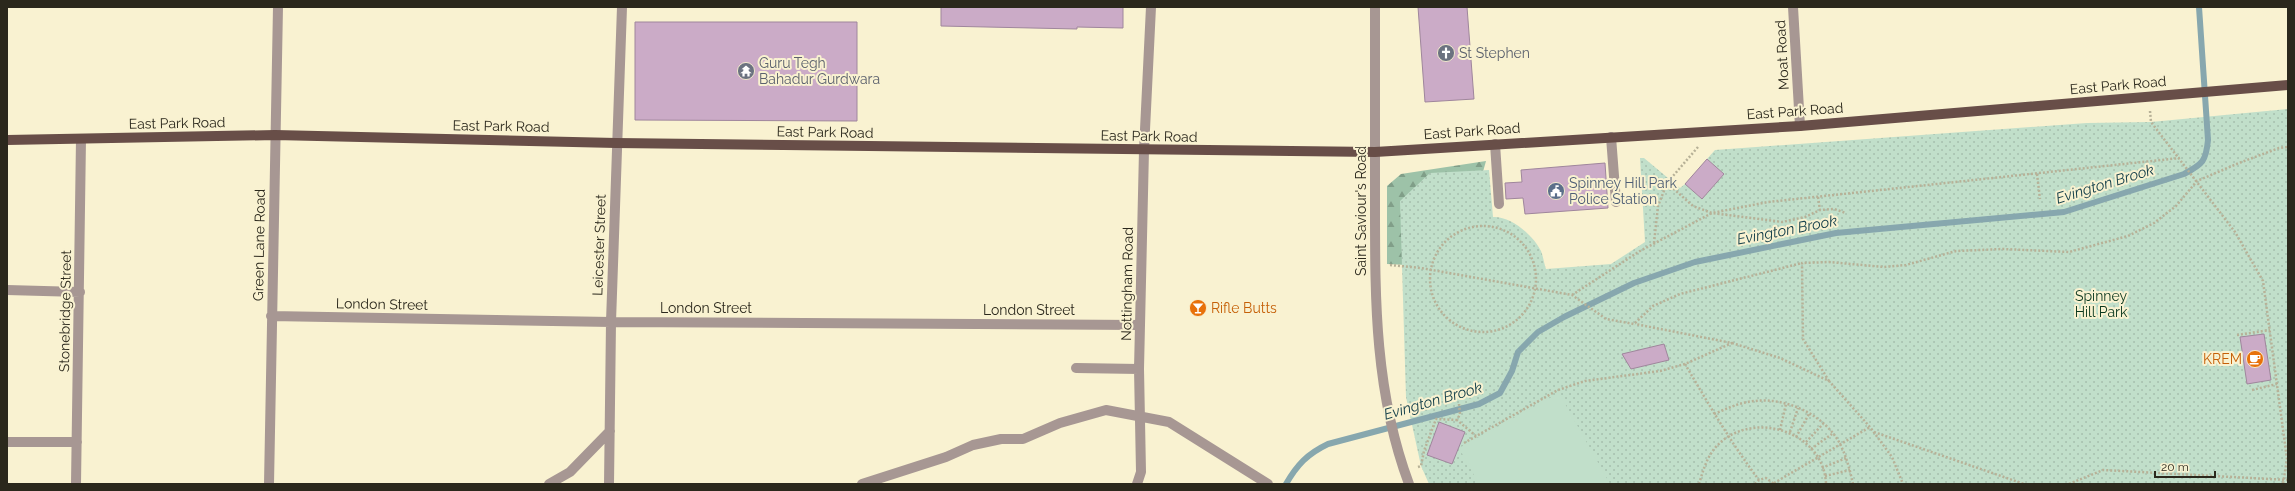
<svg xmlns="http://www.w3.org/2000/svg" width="2295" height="491" viewBox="0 0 2295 491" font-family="Raleway,sans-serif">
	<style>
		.forest { fill: url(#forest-firs) }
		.park { fill: url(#park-dots) }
		.garden { fill: #c1dfca }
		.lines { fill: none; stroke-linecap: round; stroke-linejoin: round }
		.stream { stroke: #87a7ae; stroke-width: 6 }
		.building { fill: #cbabc7; stroke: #9f869c }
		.path { stroke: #b7b197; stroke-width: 2.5; stroke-dasharray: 2 2; stroke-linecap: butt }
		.minor { stroke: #a79793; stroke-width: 10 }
		.major { stroke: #684e48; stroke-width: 10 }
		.labels { text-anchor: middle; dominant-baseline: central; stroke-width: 4; stroke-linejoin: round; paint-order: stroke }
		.worship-label { font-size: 14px; fill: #5b616d; stroke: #f9f2d1; text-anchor: start }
		.street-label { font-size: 14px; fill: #2b281c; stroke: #f9f2d1 }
		.service-label { font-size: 14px; fill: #4e5e75; stroke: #f9f2d1; text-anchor: start }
		.park-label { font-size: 14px; fill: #0c391f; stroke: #f9f2d1 }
		.food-label { font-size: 14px; fill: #c56008; stroke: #f9f2d1; text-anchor: start }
		.water-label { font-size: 15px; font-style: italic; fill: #15404b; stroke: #f9f2d1 }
	</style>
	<defs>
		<pattern id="forest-firs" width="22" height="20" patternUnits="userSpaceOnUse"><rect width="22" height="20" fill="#9dc2a8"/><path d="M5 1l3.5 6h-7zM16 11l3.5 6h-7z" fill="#809e88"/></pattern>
		<pattern id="park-dots" width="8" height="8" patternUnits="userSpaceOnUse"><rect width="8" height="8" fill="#c1dfca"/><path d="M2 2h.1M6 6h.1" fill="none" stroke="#a6bfad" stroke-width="1.8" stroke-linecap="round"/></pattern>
	</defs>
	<rect width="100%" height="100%" fill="#f9f2d1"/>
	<path class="forest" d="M 1486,161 L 1481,179 L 1428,266 L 1387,264 L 1387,186 L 1401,174 Z"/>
	<path class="park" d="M 2288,109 L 2288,484 L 1429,484 L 1421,466 L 1406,397 L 1400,201 L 1430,173 L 1489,170 L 1493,217 C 1511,216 1533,235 1541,251 C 1543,256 1544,263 1546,269 L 1611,264 L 1645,242 L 1640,158 L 1644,158 L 1680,188 L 1685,184 L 1702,199 L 1724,174 L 1707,159 L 1715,150 L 2087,123 L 2151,122 Z"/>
	<path class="garden" d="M 1559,393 L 1610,484 L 1479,484 L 1459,448 Z"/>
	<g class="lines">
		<path class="stream" d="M 1286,484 C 1297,465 1307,454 1328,444 L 1479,404 L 1500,393 L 1512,371 L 1518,352 L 1538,332 L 1564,317 L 1634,283 L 1695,262 L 1836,233 L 2064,212 L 2184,174 C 2203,164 2206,161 2208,140 L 2199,7"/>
	</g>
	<path class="building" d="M 941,7 L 1123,7 L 1123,28 L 1077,27 L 1077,29 L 941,26 Z
		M 1418,7 L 1467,7 L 1474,99 L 1425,102 Z
		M 635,22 L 857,22 L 857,121 L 635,120 Z
		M 1707,159 L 1724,174 L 1702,199 L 1685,184 Z
		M 1605,163 L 1608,208 L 1525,214 L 1523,198 L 1506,199 L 1505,183 L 1522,182 L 1521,170 Z
		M 2264,334 L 2271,380 L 2247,384 L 2240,337 Z
		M 1664,344 L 1669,360 L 1631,369 L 1622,354 Z
		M 1439,422 L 1465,432 L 1452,464 L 1427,455 Z"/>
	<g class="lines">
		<path class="path" d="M 2150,111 L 2151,122 L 2235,232 L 2263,281 L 2287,459 L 2283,484
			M 1698,147 L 1667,183 L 1693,206 L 1712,213 L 1768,202 L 2180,158
			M 2037,174 L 2040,199
			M 1818,197 L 1820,210
			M1430 279a53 53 0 1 1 106 0a53 53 0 1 1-106 0Z
			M 1654,243 L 1658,206 L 1667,183
			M 1390,265 L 1421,268 L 1572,295 L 1606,319 L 1634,324 L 1653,306 L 1680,294 L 1802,263
			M 1572,295 L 1640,251 L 1712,213 L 1782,222 L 1805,217 L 1820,210 L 1834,209 L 1846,213
			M 2237,335 L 2270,330
			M 1732,343 L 1780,358 L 1829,381 L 1870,427 L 1892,457 L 1903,484
			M 1685,364 C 1708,403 1731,443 1759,480
			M 1829,381 L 1803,339 L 1802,263 L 1829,262 L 1884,267 L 1906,265 L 1956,251 L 2003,249 L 2069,252 L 2128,236 L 2154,223 L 2176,206 L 2197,181 L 2239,163 L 2279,148 L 2288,147
			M 2252,390 L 2277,384
			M 1459,404 L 1460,414 L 1457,420 L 1476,436
			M 1714,414 C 1728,408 1741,402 1755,401 C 1787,397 1827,416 1841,446 C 1847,458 1850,471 1853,484
			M 1780,430 L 1786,404
			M 1790,432 L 1798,408
			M 1874,432 L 2024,484
			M 1796,437 L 1809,414
			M 1806,442 L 1823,424
			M 1464,443 L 1558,390 L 1585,381 L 1660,371 L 1685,364 L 1732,343 L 1635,324
			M 1811,449 L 1832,434
			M 1418,467 L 1421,466 L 1424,451 L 1436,419 L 1457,420
			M 1822,468 L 1846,458
			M 1825,476 L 1850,470
			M 1774,483 L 1870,427
			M 1699,484 C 1703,471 1706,459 1715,448 C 1749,408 1824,430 1826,484
			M 1755,484 L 1759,480 L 1766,478 L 1774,484
			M 2069,484 L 2103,470 L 2288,480"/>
		<path class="minor" d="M 1375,7 C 1375,74 1375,140 1375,207 C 1375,302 1375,393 1409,484
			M 1793,7 L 1800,126
			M 1611,137 L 1616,202
			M 1495,144 L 1499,204
			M 7,290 L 80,292
			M 271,316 L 611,322 L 1140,325
			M 1076,368 L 1139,369
			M 7,442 L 77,442
			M 76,484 L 81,139
			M 269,484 L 278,7
			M 549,484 L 570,472 L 610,431
			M 609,484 L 611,322 L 622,7
			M 862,484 L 946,457 L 973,445 L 1001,439 L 1023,439 L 1060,423 L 1106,410 L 1169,422 L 1268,484
			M 1137,484 L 1141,472 L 1139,369 L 1144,150 L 1151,7"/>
		<path class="major" d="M 7,140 L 275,135 L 616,143 L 1375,152 L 1800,126 L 2288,85"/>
	</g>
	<defs>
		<g id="church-disc" transform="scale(0.9)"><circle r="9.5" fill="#6b7280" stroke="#f9f2d1"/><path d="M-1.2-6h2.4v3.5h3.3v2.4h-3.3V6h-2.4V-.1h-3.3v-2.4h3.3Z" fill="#fff"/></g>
		<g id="temple-disc" transform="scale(0.9)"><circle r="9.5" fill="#6b7280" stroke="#f9f2d1"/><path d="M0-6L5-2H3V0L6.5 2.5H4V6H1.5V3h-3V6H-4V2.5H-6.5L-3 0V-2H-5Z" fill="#fff"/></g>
		<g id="civic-disc" transform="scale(0.9)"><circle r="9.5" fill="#5c6f8a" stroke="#f9f2d1"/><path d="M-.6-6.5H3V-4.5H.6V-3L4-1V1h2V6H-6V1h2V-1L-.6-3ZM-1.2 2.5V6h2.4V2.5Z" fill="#fff"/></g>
		<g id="bar-disc" transform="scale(0.9)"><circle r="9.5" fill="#e8710a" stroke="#f9f2d1"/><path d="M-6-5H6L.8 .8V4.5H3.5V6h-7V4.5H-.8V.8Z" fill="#fff"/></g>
		<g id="cafe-disc" transform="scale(0.9)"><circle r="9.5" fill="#e8710a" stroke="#f9f2d1"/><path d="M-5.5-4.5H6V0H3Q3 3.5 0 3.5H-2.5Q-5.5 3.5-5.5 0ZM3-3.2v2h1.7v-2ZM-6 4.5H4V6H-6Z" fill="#fff"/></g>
	</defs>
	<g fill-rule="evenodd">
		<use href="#church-disc" x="1446" y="53"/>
		<use href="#temple-disc" x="746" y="71"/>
		<use href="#civic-disc" x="1556" y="191"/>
		<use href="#bar-disc" x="1198" y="308"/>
		<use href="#cafe-disc" x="2255" y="359"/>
	</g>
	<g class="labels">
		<g class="worship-label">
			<text x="1459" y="53">St Stephen</text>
			<text x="759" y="63">Guru Tegh<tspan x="759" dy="16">Bahadur Gurdwara</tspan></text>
		</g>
		<g class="street-label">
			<text transform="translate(1782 55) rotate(-93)">Moat Road</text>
			<text transform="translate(2118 85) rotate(-5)">East Park Road</text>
			<text transform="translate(1795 111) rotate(-4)">East Park Road</text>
			<text transform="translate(177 123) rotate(-1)">East Park Road</text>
			<text transform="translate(501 126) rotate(1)">East Park Road</text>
			<text transform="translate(1472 131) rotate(-4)">East Park Road</text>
			<text transform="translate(825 132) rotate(1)">East Park Road</text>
			<text transform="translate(1149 136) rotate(1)">East Park Road</text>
			<text transform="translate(1361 211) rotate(-90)">Saint Saviour's Road</text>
			<text transform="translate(259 245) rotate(-89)">Green Lane Road</text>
			<text transform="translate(599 245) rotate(-88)">Leicester Street</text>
			<text transform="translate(1127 284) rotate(-89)">Nottingham Road</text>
			<text transform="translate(382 304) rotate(1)">London Street</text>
			<text x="706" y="308">London Street</text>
			<text x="1029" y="310">London Street</text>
			<text transform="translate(65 311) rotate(-89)">Stonebridge Street</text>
		</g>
		<g class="service-label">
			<text x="1569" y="183">Spinney Hill Park<tspan x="1569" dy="16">Police Station</tspan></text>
		</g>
		<g class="park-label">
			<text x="2101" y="296">Spinney<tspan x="2101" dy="16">Hill Park</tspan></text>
		</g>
		<g class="food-label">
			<text x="1211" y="308">Rifle Butts</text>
			<text x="2242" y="359" text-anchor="end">KREM</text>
		</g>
		<g class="water-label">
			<text transform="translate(2105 184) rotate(-17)">Evington Brook</text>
			<text transform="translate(1787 230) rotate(-11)">Evington Brook</text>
			<text transform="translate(1433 401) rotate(-16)">Evington Brook</text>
		</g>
	</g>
	<rect width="2295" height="491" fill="none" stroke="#2b281c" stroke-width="16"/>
	<path d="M2155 471v6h60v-6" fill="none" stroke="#2b281c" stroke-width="2"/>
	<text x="2161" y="471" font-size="12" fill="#2b281c" stroke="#f9f2d1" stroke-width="3" paint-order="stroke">20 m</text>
</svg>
